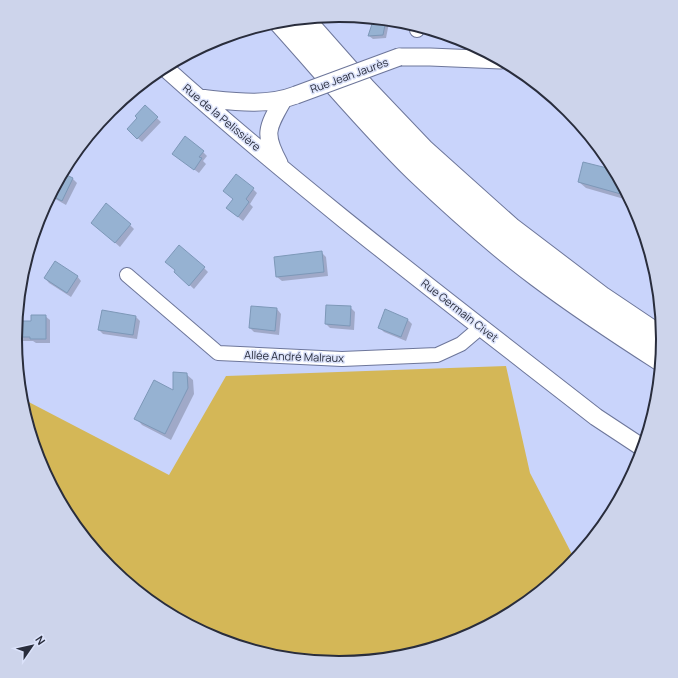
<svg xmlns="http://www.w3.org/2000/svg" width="678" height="678" viewBox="0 0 678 678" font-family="Manrope,sans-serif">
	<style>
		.green { fill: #d4b757 }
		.shadow { fill: #0003 }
		.building { fill: #96b2d2; stroke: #7d98b8 }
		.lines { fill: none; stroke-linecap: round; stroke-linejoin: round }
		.minor-casing { stroke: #6d769a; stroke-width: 16 }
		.tertiary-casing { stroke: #6d769a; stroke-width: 19 }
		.trunk-casing { stroke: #6d769a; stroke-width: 24 }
		.path { stroke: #848ca8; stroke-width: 2.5; stroke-dasharray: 2 3; stroke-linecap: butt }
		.minor { stroke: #fff; stroke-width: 14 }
		.tertiary { stroke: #fff; stroke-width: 17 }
		.trunk { stroke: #fff; stroke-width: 22 }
		.tertiary-bridge-casing { stroke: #6d769a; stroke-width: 19; stroke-linecap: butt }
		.tertiary-bridge { stroke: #fff; stroke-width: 17 }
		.labels { text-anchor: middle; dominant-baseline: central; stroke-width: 3; stroke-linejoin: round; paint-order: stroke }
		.street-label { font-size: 11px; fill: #292d3c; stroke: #dbe2fa }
		.rim { fill: none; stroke: #292d3c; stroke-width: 2 }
	</style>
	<rect width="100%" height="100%" fill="#c9d4fb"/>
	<path class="green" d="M 506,366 L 530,473 L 575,560 L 568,568 L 519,609 L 463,638 L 402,657 L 339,663 L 276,657 L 215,638 L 159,608 L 110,568 L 69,519 L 40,463 L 21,398 L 169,475 L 226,376 Z"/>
	<path class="shadow" d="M 375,19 L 400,21 L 398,26 L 389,23 L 386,38 L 373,39 L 369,36 Z
		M 145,107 L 161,122 L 142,142 L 133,134 Z
		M 203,152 L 207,156 L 203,161 L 206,164 L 199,173 L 173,154 Z
		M 615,172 L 631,201 L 586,188 L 579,182 Z
		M 62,174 L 73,179 L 77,183 L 66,205 L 50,196 Z
		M 253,189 L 257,193 L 250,204 L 253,207 L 243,221 L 227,208 Z
		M 130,225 L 134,229 L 120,247 L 97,227 Z
		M 321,252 L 326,257 L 328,276 L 282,281 L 277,277 L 275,258 Z
		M 204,268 L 208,272 L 194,289 L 180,276 Z
		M 77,276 L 81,281 L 71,297 L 49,283 L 45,278 Z
		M 350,307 L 355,312 L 354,330 L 330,328 L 326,324 Z
		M 277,309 L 281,314 L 279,335 L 254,332 L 250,328 Z
		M 386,311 L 408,320 L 412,324 L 406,341 L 384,332 L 379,327 Z
		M 102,312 L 136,317 L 140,321 L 137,339 L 103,334 L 99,330 Z
		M 45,316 L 50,320 L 50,343 L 36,343 L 33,341 L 15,341 L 17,322 L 32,322 Z
		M 186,374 L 193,380 L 194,394 L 171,440 L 142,425 L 136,418 L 174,392 Z"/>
	<path class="building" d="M 374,18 L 386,20 L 383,35 L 368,36 Z
		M 145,105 L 158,117 L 137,139 L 127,129 L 137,118 L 135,116 Z
		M 185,136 L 204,151 L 199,157 L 202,158 L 194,170 L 172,154 Z
		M 583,162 L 615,170 L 628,196 L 578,182 Z
		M 62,173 L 73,178 L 62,201 L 50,195 Z
		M 236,174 L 254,188 L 246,199 L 249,202 L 238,217 L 226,208 L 233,199 L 223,191 Z
		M 106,203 L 131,224 L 115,243 L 91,223 Z
		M 179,245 L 205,267 L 189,286 L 174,272 L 175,270 L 165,262 Z
		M 322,251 L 324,272 L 276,277 L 274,257 Z
		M 55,261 L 78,276 L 67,293 L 44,278 Z
		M 326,305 L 351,306 L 350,326 L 325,324 Z
		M 251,306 L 277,308 L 275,331 L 249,328 Z
		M 385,309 L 408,319 L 401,337 L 378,328 Z
		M 102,310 L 136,316 L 133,335 L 98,330 Z
		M 31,315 L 46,315 L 46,339 L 30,339 L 30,337 L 15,337 L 17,321 L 31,321 Z
		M 173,372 L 187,373 L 188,388 L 165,434 L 134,419 L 154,380 L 173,390 Z"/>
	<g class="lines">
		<g class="minor-casing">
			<path id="minor" d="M 417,30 L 417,26
				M 127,275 L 218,353 L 342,359 L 437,355 L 461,344 L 481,327"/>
		</g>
		<g class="tertiary-casing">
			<path id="tertiary" d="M 399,57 L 430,57 L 501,60
				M 164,67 C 302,191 450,303 596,417 L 643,448
				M 199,98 C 231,101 265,107 296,95
				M 279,163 C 263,134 267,128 283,100"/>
		</g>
		<g class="trunk-casing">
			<path id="trunk" d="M 303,19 L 364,88 L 424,151 L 510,228 L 602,298 L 663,339
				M 279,21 C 324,71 368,124 416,171 C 455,208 495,244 538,276 C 578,306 619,333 661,360"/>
		</g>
		<path class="path" d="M 431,32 L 445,34"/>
		<use href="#minor" class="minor"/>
		<use href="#tertiary" class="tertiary"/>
		<use href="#trunk" class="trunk"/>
		<g class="tertiary-bridge-casing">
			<path id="tertiary-bridge" d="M 296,95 L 399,57"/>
		</g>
		<use href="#tertiary-bridge" class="tertiary-bridge"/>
	</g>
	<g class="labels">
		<g class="street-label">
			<text transform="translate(349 75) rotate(-20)">Rue Jean Jaurès</text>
			<text transform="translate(222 117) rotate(40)">Rue de la Pelissière</text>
			<text transform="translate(460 310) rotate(38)">Rue Germain Civet</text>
			<text transform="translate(294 356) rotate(2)">Allée André Malraux</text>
		</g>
	</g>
	<path d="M0 0H678V678H0ZM22 339a317 317 0 1 1 634 0a317 317 0 1 1-634 0Z" fill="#cdd4eb" fill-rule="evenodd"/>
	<path class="rim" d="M22 339a317 317 0 1 1 634 0a317 317 0 1 1-634 0Z"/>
	<g transform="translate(32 646) rotate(56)" stroke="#dbe2fa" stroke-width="3" paint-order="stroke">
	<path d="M0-3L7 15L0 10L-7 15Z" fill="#292d3c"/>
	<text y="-6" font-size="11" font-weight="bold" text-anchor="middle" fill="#292d3c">N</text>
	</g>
</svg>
